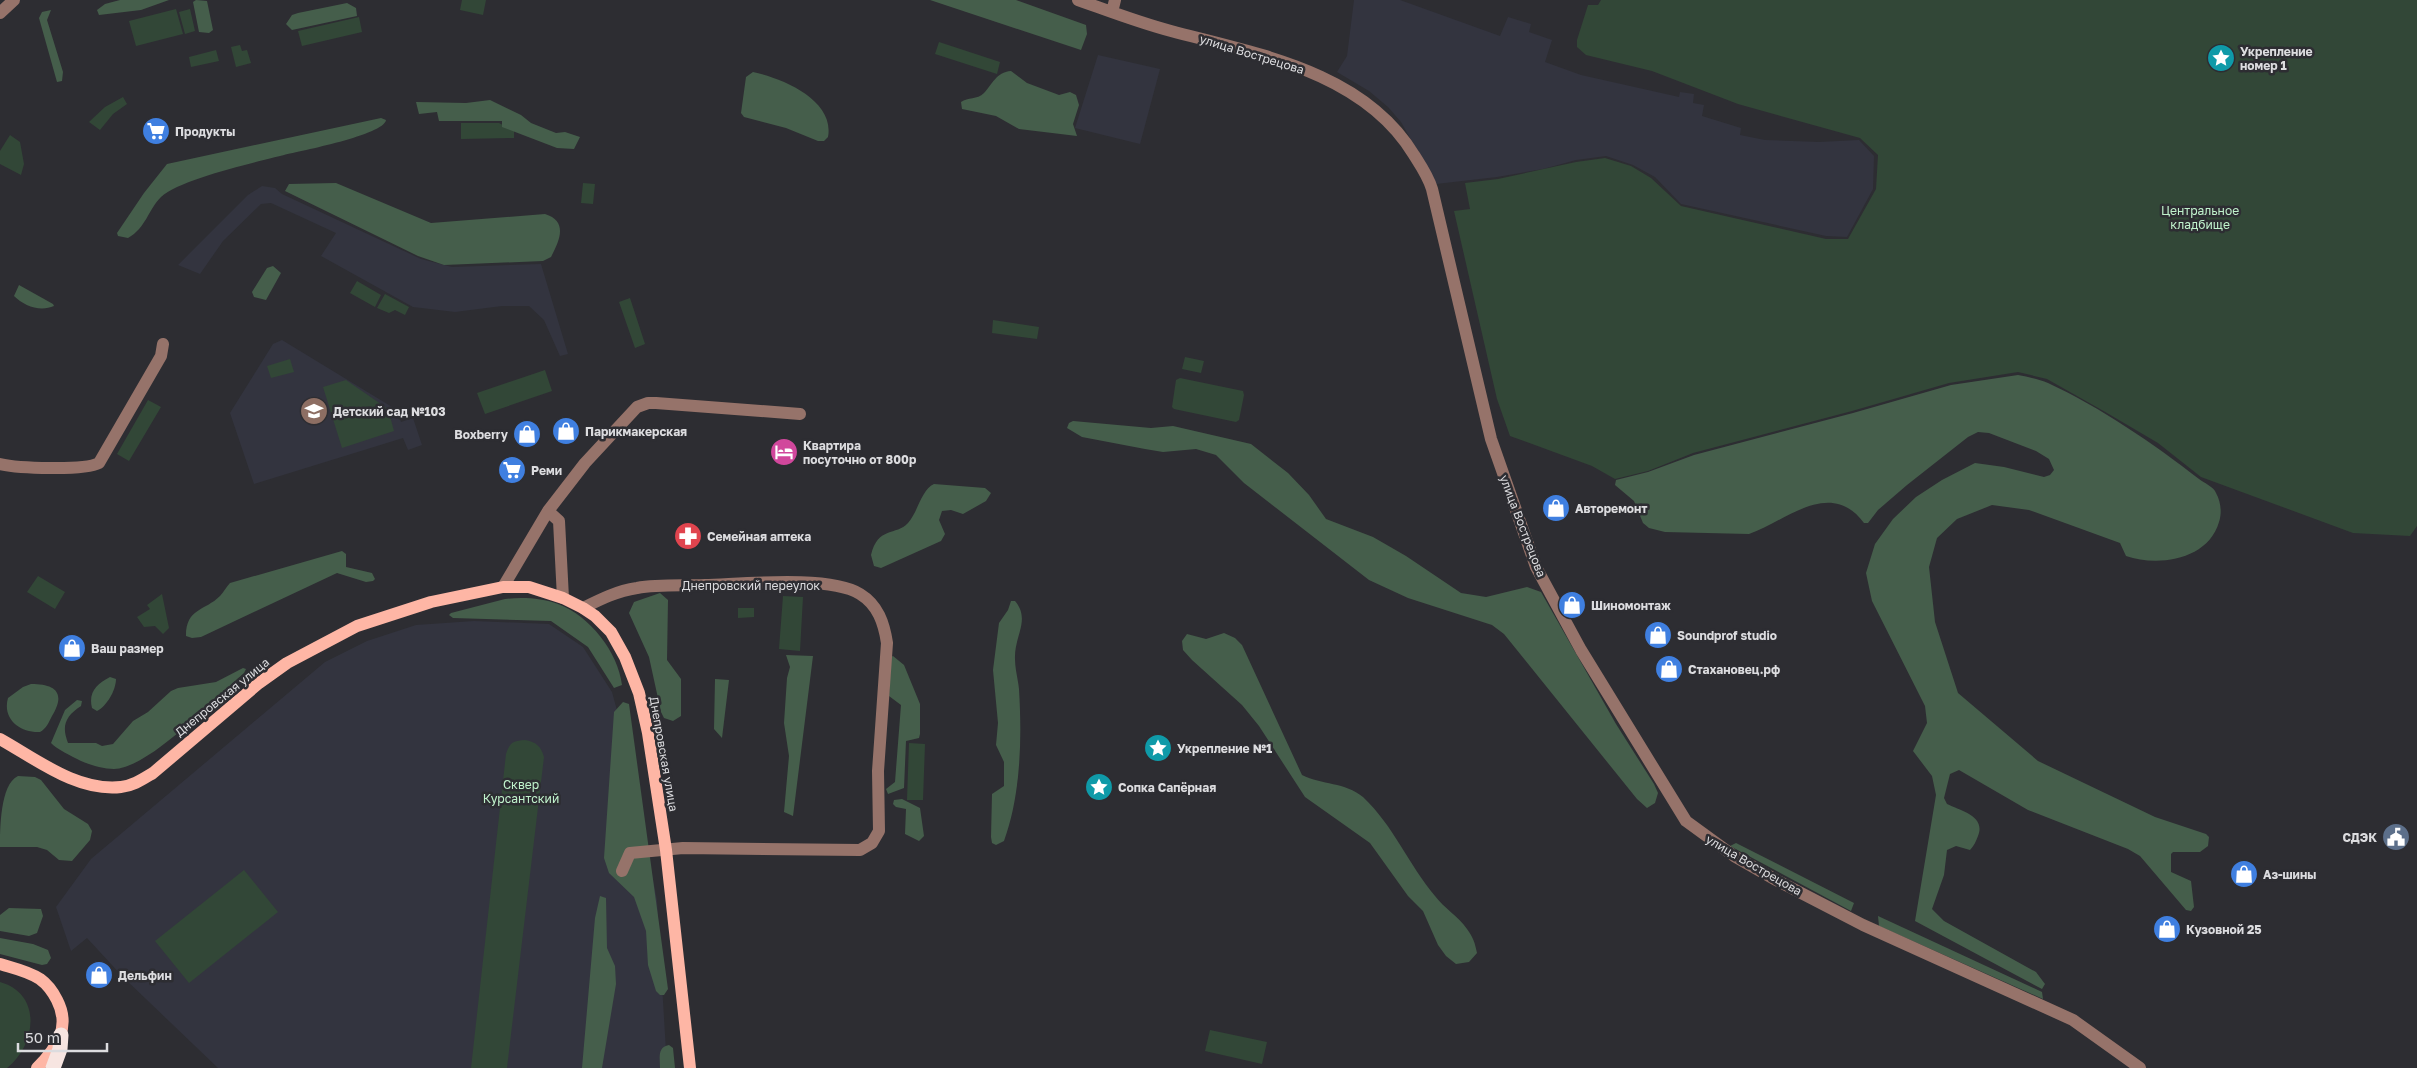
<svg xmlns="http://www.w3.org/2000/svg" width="2417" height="1068" viewBox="0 0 2417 1068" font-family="'Golos Text',sans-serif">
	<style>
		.built { fill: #33343f }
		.green { fill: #324737 }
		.forest { fill: #455e4b }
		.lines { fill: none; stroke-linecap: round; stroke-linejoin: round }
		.minor { stroke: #96736a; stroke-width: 12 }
		.major { stroke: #feb6a5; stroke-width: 12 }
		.highway { stroke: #f7e5e1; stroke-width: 15 }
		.labels { text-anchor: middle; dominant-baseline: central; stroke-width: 5; stroke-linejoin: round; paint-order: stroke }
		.poi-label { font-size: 12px; font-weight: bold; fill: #dcdcdf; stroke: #2d2d32; text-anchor: start }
		.street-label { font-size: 12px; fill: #dcdcdf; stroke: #2d2d32 }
		.park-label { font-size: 12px; fill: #c0f2cc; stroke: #2d2d32 }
	</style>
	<rect width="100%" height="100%" fill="#2d2d32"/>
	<path class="built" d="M 1354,0 L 1400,0 L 1500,36 L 1508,17 L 1531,24 L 1529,32 L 1552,40 L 1545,62 L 1581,75 L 1679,97 L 1680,92 L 1694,94 L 1693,103 L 1704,105 L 1702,116 L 1741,128 L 1740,135 L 1765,140 L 1819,142 L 1859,140 L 1874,156 L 1873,189 L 1847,237 L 1826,236 L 1681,204 L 1655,177 L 1633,165 L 1606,156 L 1576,160 L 1543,169 L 1497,177 L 1436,184 L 1401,122 L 1388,107 L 1369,91 L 1337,72 L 1347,56 Z
		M 1098,55 L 1160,69 L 1140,144 L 1075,128 Z
		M 262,186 L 275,188 L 282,194 L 421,259 L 452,267 L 541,264 L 568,354 L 560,356 L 544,320 L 529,306 L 502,306 L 455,312 L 413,307 L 321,256 L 336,233 L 271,203 L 261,204 L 223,241 L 200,274 L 178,265 L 248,195 Z
		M 282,340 L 397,410 L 401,422 L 413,418 L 422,445 L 408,450 L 403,438 L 254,484 L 230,413 L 273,344 Z
		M 474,621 L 549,624 L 583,647 L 612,692 L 627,747 L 657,900 L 667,1068 L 218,1068 L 123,977 L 87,938 L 71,951 L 56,907 L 91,859 L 325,662 L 367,641 L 416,625 Z"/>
	<path class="green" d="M 462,0 L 486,0 L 483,15 L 460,10 Z
		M 1601,0 L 2417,0 L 2417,526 L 2410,536 L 2353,533 L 2201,477 L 2158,443 L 2107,413 L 2047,379 L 2018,372 L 1949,383 L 1852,411 L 1693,453 L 1648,471 L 1615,479 L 1592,466 L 1510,436 L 1497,399 L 1454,211 L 1470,209 L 1465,183 L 1498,179 L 1576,162 L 1605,158 L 1631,166 L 1651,178 L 1681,206 L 1826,239 L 1848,239 L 1876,189 L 1878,155 L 1860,138 L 1738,104 L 1652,71 L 1586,55 L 1577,47 L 1577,40 L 1588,5 L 1598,5 Z
		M 176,9 L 183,34 L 136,46 L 129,21 Z
		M 190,9 L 195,31 L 185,34 L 179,12 Z
		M 359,17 L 362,32 L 302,46 L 298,31 Z
		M 939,42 L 1000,62 L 997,74 L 935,54 Z
		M 240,45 L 242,51 L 247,50 L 251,63 L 236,67 L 231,47 Z
		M 216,50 L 219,61 L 191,67 L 189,57 Z
		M 123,97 L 127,104 L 113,114 L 100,130 L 89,122 L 105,107 Z
		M 461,123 L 499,123 L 514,131 L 514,138 L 461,139 Z
		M 10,135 L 20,142 L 24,164 L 21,175 L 0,164 L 0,151 Z
		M 583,183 L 595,184 L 593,204 L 581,203 Z
		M 357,281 L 381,295 L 375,307 L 350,293 Z
		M 385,294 L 409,307 L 405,315 L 395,310 L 389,313 L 377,308 Z
		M 630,298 L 645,344 L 635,348 L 619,302 Z
		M 993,320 L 1039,327 L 1037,339 L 992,333 Z
		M 1185,357 L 1204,361 L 1201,373 L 1182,369 Z
		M 290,359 L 294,372 L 271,378 L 267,366 Z
		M 545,370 L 552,391 L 485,414 L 477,393 Z
		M 1180,378 L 1243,391 L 1244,395 L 1239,420 L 1236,422 L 1174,409 L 1172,407 L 1176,380 Z
		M 346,380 L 388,409 L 394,431 L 342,448 L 323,387 Z
		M 148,400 L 161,407 L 129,461 L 117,454 Z
		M 38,576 L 65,592 L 55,609 L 27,592 Z
		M 162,594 L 169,628 L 163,634 L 155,626 L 144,627 L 137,617 L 150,609 L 147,605 Z
		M 783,596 L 803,597 L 800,651 L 779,649 Z
		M 738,608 L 754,608 L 754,617 L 738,618 Z
		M 525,740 C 536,742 541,746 544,757 L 507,1068 L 471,1068 L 506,754 C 510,742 513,741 525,740 Z
		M 909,743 L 925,744 L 923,800 L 907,800 Z
		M 244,870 L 278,912 L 189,983 L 155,941 Z
		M 0,982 C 43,994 36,1045 7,1068 L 0,1068 Z
		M 1210,1030 L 1267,1042 L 1262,1064 L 1205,1051 Z"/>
	<path class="forest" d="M 120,0 L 169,0 L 141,10 L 99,15 L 97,10 L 105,4 Z
		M 196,0 L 207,1 L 213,30 L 209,33 L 199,32 L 193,2 Z
		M 930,0 L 1016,0 L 1086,25 L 1087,34 L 1081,50 Z
		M 347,3 L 356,8 L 357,16 L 292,30 L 286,24 L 292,15 L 298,13 Z
		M 51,10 L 47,20 L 63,72 L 62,81 L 57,82 L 39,18 L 42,12 Z
		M 1011,71 L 1027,83 L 1059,95 L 1070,92 L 1076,95 L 1079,105 L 1073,124 L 1077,136 L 1019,129 L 996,116 L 962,109 L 961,102 C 968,97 977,100 984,93 C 992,85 996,72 1011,71 Z
		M 753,72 C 782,78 835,100 828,137 L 824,141 L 818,141 L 786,128 L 744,117 L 741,113 L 746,77 Z
		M 490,100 L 521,115 L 531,123 L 556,133 L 565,132 L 580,137 L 574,149 L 557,148 L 502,127 L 502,121 L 439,121 L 437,112 L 419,114 L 416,102 L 466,103 Z
		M 381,118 L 386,120 C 384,135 300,151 284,155 C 256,162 180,179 161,197 C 148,210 146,228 128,238 L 118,236 L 117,233 L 144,193 L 167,164 Z
		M 336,183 L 431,223 L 545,214 C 568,221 560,240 551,257 L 543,261 L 444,265 L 418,256 L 285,191 L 289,184 Z
		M 273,266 L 281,273 L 266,300 L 254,297 L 252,292 L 267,268 Z
		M 19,285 L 53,304 L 54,306 C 40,312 24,306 14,296 Z
		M 2018,375 C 2028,377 2039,379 2048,383 C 2100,407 2154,444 2199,479 C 2204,483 2214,487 2216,493 C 2221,502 2222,513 2219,522 C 2208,560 2158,567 2126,556 L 2120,543 L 2029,510 L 1992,505 L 1957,519 L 1937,538 L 1929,567 L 1935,622 L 1958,693 L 2038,761 L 2155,817 L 2206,834 L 2209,837 L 2208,846 L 2200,852 L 2173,852 L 2171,854 L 2171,872 L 2191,881 L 2194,907 L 2191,911 L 2186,910 L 2140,856 L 2128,849 L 2028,810 L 1959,770 L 1950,774 L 1944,798 L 1947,804 C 1961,811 1986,816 1978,836 C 1976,841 1974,846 1970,850 L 1956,846 L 1947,850 L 1944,875 L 1932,909 L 1944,921 L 2036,972 L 2045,984 L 2042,989 L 1915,921 L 1936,795 L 1932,776 L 1913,751 L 1927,723 L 1925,706 L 1872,601 L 1866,573 L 1875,544 L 1893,519 L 1916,497 L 1942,480 L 1975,463 L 2004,467 L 2044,477 L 2050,475 L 2054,470 L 2049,459 L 2036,451 L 1989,433 L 1978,432 L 1968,437 L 1907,485 L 1878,510 L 1868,523 L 1864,523 C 1830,477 1785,522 1749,534 L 1665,532 L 1649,528 L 1643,523 L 1634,501 L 1615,485 L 1616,480 L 1648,472 L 1694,455 L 1853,413 L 1951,385 Z
		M 1073,421 L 1151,428 L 1173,426 L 1251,444 L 1288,473 L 1309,495 L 1326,519 L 1373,537 L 1406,556 L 1461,593 L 1486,597 L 1527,587 L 1541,592 L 1616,724 L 1654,784 L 1658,793 L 1655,803 L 1647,808 L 1637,799 L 1504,634 L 1492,625 L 1408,598 L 1369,580 L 1244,483 L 1216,455 L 1196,449 L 1163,452 L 1145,449 L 1082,437 L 1067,428 L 1069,423 Z
		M 934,484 L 985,488 L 991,493 L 986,501 L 963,514 L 951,510 L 942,511 L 939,520 L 945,534 L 941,541 L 881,568 L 874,566 L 871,555 C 878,526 896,536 908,523 C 918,512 921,490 934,484 Z
		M 342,551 L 346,554 L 346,567 L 372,573 L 375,579 L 373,581 L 366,582 L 337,573 L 201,637 L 192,638 L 186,636 C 186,608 205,611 220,596 C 224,592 226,587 230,583 Z
		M 660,593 L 668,600 L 667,660 L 681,679 L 681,716 L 673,721 L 664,718 L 661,712 L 649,657 L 629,613 L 634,602 Z
		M 505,599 C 522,597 542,598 558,604 C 590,616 618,652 622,685 L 614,688 L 588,647 L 551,621 L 453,618 L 449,615 L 451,613 Z
		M 1011,601 L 1015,601 C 1031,620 1014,636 1015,659 C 1015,669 1018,679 1019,689 C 1022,738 1021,794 1004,841 L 996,845 L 992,843 L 991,837 L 992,794 L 1004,786 L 1004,762 L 996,745 L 998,723 L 993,670 L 999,623 L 1008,610 Z
		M 1224,633 L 1235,638 L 1242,645 L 1302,775 C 1322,785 1345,782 1363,797 C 1393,825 1409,865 1435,896 C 1444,908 1458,916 1467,929 C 1473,937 1475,943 1477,953 L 1469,962 L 1456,964 L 1446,956 L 1438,945 L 1423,911 L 1408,896 L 1370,843 L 1305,797 L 1259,726 L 1242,705 L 1192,660 L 1183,650 L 1182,641 L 1187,634 L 1206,639 Z
		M 786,655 L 813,656 L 793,816 L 784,812 L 789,756 L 784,723 L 787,678 L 790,667 Z
		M 893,656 L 904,665 L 920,704 L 920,734 L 919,738 L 906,741 L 904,788 L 888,794 L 886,789 L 895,782 L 901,705 L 889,696 L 891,657 Z
		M 243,668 L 246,669 L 244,673 C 216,697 150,768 114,769 C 101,769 84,763 73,757 C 66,753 57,749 51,743 L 65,710 L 77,700 L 82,701 L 81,706 C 66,716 61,725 68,743 L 96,743 L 102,746 L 113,744 L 133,721 L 148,712 L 171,691 L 178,688 L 216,682 Z
		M 110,677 L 116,679 C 116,690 107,706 97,711 L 92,708 C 88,692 97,684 110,677 Z
		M 715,679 L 729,680 L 722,738 L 714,729 Z
		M 31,684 C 56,684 66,693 52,716 C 49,722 46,729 40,732 C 20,733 2,719 8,698 L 23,687 Z
		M 623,702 L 629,704 L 668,989 L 664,995 L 660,995 L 656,991 L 648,965 L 646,931 L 634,897 L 609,873 L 604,858 L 614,712 Z
		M 18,776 L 35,777 L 41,780 L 64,809 L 88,824 L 92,831 L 90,840 L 72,861 L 59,860 L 47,850 L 37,847 L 0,847 C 0,830 0,784 18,776 Z
		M 902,799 L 920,808 L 924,836 L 919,841 L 905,834 L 906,809 L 896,807 L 893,804 L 894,800 Z
		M 1736,843 L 1854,903 L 1851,911 L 1730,846 Z
		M 600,896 L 606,898 L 607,948 L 615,966 L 616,984 L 602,1068 L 582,1068 L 595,918 Z
		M 9,908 L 41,909 L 43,916 L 37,933 L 29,936 L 0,931 L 0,915 Z
		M 1878,916 L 2042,992 L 2043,999 L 1879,926 Z
		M 0,938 L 33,944 L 48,950 L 51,958 L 47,964 L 42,965 L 0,954 Z
		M 669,1045 L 673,1048 L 675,1068 L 660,1068 C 660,1058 657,1047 669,1045 Z"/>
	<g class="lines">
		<path class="minor" d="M 1078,0 C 1109,11 1140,23 1171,31 C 1258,54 1364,72 1414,155 C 1421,166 1428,176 1432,189 L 1491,439 L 1536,567 L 1581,650 L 1686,821 L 1734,856 L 1776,880 L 1863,925 L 2073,1020 L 2140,1068
			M 1112,12 L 1115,0
			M 0,13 L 14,0
			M 0,464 C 17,468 84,471 99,463 L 161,356 L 163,344
			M 548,511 L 559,521 L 563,598
			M 503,587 L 548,511 L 585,463 L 637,407 L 648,403 L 656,403 L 800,414
			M 583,608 C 601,599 617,591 637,588 C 659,584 683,586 705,585 C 742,584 830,575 860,594 C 878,605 884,623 887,643 L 878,771 L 879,831 L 872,843 L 860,850 L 683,848 L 630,853 L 622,871"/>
		<path class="major" d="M 0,739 C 36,759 77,792 121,787 C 133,786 143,779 153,773 L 259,683 L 287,663 L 357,626 L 431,602 L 503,587 L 529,587 L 563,598 L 583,608 L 595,616 L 611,632 L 625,657 L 639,693 L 648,733 L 666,850 L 690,1068
			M 0,964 C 13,968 28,971 40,979 C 47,984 53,992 57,1000 C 71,1027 57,1048 37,1068"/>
		<path class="highway" d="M 53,1068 L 60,1049 L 61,1035"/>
	</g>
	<defs>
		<g id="sight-disc" transform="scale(1.4375)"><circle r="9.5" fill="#0f9aa8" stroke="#2d2d32"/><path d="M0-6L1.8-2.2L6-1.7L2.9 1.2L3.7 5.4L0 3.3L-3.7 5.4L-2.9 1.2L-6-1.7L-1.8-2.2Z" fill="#fff"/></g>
		<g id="supermarket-disc" transform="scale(1.4375)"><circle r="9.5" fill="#3f7fe0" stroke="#2d2d32"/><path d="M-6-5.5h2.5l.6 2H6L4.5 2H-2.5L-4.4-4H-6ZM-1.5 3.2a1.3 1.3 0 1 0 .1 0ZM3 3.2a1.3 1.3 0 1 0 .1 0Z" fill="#fff"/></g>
		<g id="school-disc" transform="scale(1.4375)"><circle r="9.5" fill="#8d6e63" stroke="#2d2d32"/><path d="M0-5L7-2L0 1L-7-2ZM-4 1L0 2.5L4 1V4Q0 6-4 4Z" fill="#fff"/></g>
		<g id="shop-disc" transform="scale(1.4375)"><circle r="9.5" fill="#3f7fe0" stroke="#2d2d32"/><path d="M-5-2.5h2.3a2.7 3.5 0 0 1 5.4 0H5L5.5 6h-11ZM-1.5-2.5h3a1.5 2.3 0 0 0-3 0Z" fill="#fff"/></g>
		<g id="hotel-disc" transform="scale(1.4375)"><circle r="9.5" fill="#d1479c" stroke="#2d2d32"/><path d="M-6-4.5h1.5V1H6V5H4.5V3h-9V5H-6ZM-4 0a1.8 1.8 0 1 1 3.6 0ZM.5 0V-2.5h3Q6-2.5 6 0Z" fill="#fff"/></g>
		<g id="pharmacy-disc" transform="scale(1.4375)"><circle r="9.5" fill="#e0444e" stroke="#2d2d32"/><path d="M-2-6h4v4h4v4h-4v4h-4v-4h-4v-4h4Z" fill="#fff"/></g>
		<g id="civic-disc" transform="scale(1.4375)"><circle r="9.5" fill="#5c6f8a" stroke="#2d2d32"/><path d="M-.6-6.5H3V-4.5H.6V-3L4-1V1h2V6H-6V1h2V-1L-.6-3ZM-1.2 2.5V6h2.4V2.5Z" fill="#fff"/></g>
	</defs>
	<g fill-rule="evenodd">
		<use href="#sight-disc" x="2221" y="58"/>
		<use href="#supermarket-disc" x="156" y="131"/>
		<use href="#school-disc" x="314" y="411"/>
		<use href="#shop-disc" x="566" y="431"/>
		<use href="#shop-disc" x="527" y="434"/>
		<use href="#hotel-disc" x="784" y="452"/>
		<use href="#supermarket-disc" x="512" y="470"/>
		<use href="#shop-disc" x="1556" y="508"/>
		<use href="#pharmacy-disc" x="688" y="536"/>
		<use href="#shop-disc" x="1572" y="605"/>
		<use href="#shop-disc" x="1658" y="635"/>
		<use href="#shop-disc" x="72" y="648"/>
		<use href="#shop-disc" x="1669" y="669"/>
		<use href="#sight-disc" x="1158" y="748"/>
		<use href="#sight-disc" x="1099" y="787"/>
		<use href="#civic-disc" x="2396" y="837"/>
		<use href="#shop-disc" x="2244" y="874"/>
		<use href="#shop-disc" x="2167" y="929"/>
		<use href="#shop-disc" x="99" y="975"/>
	</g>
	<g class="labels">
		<g class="poi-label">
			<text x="2240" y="51">Укрепление<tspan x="2240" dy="14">номер 1</tspan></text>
			<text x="175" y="131">Продукты</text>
			<text x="333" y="411">Детский сад №103</text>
			<text x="585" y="431">Парикмакерская</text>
			<text x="508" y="434" text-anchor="end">Boxberry</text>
			<text x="803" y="445">Квартира<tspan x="803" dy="14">посуточно от 800р</tspan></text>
			<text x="531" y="470">Реми</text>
			<text x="1575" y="508">Авторемонт</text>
			<text x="707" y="536">Семейная аптека</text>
			<text x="1591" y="605">Шиномонтаж</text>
			<text x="1677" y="635">Soundprof studio</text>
			<text x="91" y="648">Ваш размер</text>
			<text x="1688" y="669">Стахановец.рф</text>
			<text x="1177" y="748">Укрепление №1</text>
			<text x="1118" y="787">Сопка Сапёрная</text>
			<text x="2377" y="837" text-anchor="end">СДЭК</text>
			<text x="2263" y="874">Аз-шины</text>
			<text x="2186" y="929">Кузовной 25</text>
			<text x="118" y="975">Дельфин</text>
		</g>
		<g class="street-label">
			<text transform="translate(1252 54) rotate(17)">улица Вострецова</text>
			<text transform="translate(1523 526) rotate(69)">улица Вострецова</text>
			<text x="751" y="585">Днепровский переулок</text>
			<text transform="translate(222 697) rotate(-39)">Днепровская улица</text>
			<text transform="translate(664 754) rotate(80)">Днепровская улица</text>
			<text transform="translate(1754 865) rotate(30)">улица Вострецова</text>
		</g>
		<g class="park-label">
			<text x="2200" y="210">Центральное<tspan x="2200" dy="14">кладбище</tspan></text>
			<text x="521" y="784">Сквер<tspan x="521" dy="14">Курсантский</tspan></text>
		</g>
	</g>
	<path d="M18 1043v8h89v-8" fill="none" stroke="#dcdcdf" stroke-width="2.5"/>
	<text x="25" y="1043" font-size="15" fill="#dcdcdf" stroke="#2d2d32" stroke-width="4" paint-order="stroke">50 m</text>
</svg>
